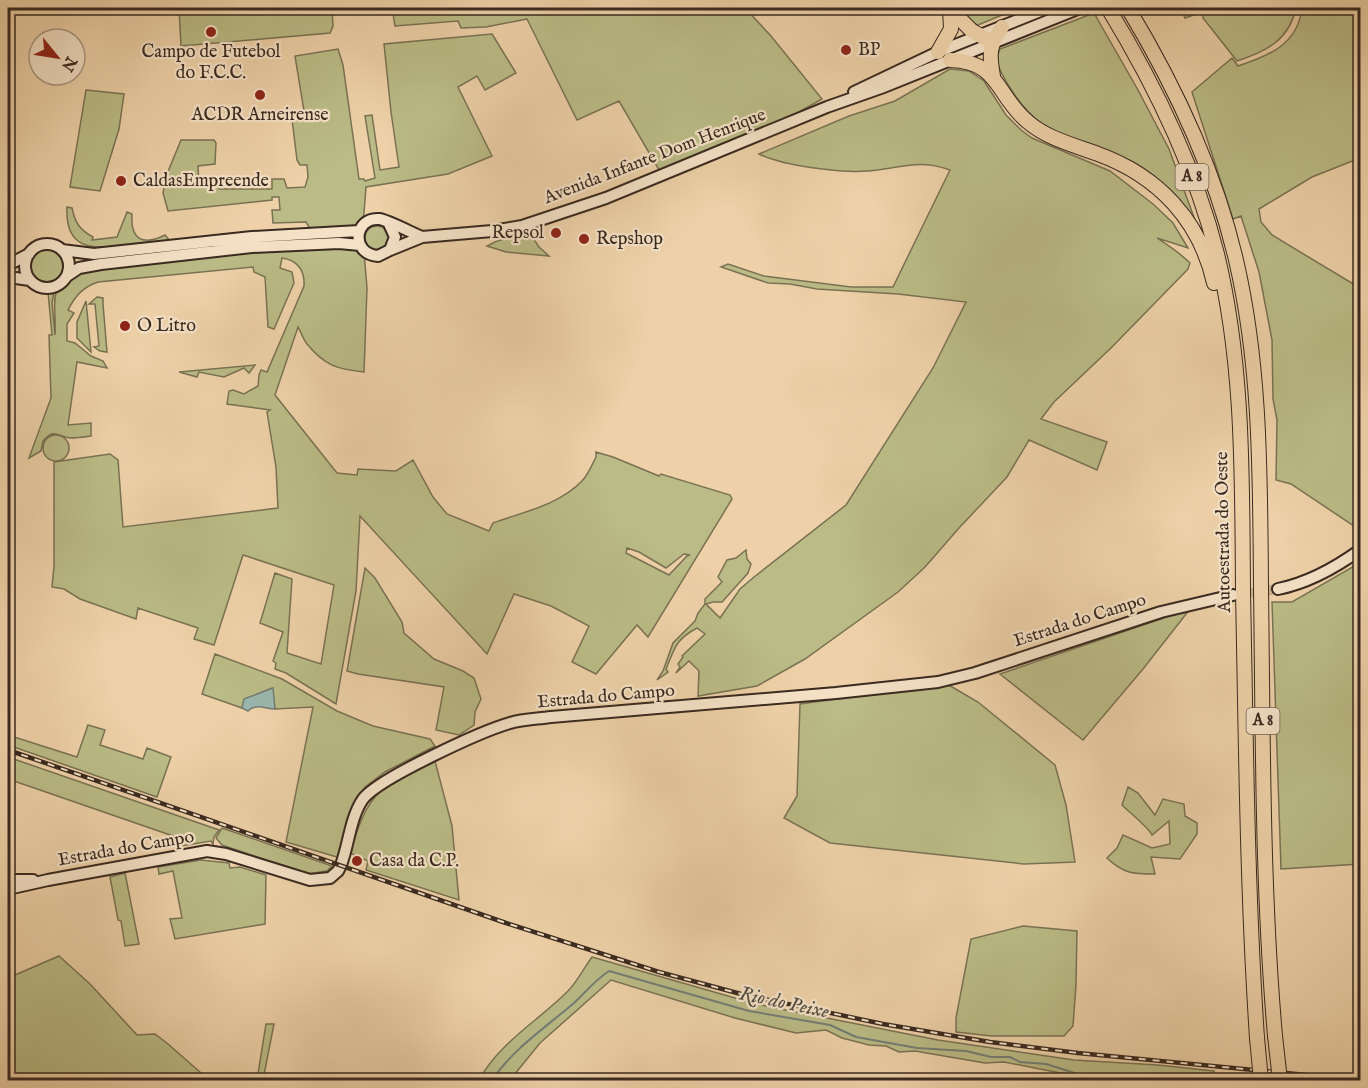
<svg xmlns="http://www.w3.org/2000/svg" width="1368" height="1088" viewBox="0 0 1368 1088" font-family="'IM FELL English',serif">
	<style>
		.green { fill: #babb86; stroke: #7a7253; stroke-width: 1.5; fill-rule: evenodd }
		.water { fill: #9ab6ad; stroke: #747e75; stroke-width: 1.5 }
		.lines { fill: none; stroke-linecap: round; stroke-linejoin: round }
		.stream { stroke: #747e75; stroke-width: 2 }
		.secondary-tunnel { stroke: #cab08d; stroke-width: 10; stroke-dasharray: 10 5; stroke-linecap: butt }
		.secondary-casing { stroke: #3a2a20; stroke-width: 14 }
		.highway-casing { stroke: #3a2a20; stroke-width: 16 }
		.secondary { stroke: #f4e1c6; stroke-width: 10 }
		.highway { stroke: #eed1a8; stroke-width: 14 }
		.rail-casing { stroke: #3a2a20; stroke-width: 4.5 }
		.rail { stroke: #f4e1c6; stroke-width: 2; stroke-dasharray: 7; stroke-linecap: butt }
		.highway-bridge-casing { stroke: #3a2a20; stroke-width: 16; stroke-linecap: butt }
		.highway-bridge { stroke: #eed1a8; stroke-width: 14 }
		.poi-dot { fill: #8f2418; stroke: #f4e1c6; stroke-width: 2 }
		.labels { text-anchor: middle; dominant-baseline: central; stroke-width: 4.5; stroke-linejoin: round; paint-order: stroke }
		.shield { fill: #f4e1c6; stroke: #726152; stroke-width: 1.5 }
		.shield-label { font-size: 16px; font-weight: bold; fill: #3a2a20 }
		.poi-label { font-size: 18px; fill: #3a2a20; stroke: #f4e1c6; text-anchor: start }
		.street-label { font-size: 18px; fill: #3a2a20; stroke: #f4e1c6 }
		.water-label { font-size: 20px; font-style: italic; fill: #524d43; stroke: #f4e1c6 }
	</style>
	<rect width="100%" height="100%" fill="#eed1a8"/>
	<filter id="stains"><feTurbulence type="fractalNoise" baseFrequency=".00333" numOctaves="4"/><feColorMatrix values="0 0 0 0 .2 0 0 0 0 .09 0 0 0 0 .02 0 0 0 .5 -.17"/></filter>
	<radialGradient id="worn" r=".72"><stop offset=".6" stop-color="#630" stop-opacity="0"/><stop offset="1" stop-color="#630" stop-opacity=".3"/></radialGradient>
	<path class="green" d="M 179,8 L 332,8 L 333,26 L 330,33 L 181,46 Z
		M 392,8 L 745,8 L 771,36 L 822,99 L 764,132 L 662,175 L 619,101 L 577,120 L 527,19 L 486,27 L 461,28 L 458,21 L 395,26 Z
		M 958,8 L 1019,8 L 978,25 L 971,23 Z
		M 1172,8 L 1296,8 C 1289,40 1267,51 1237,61 L 1203,18 L 1202,12 L 1185,18 L 1181,9 L 1174,12 Z
		M 1302,8 L 1360,8 L 1360,158 L 1312,177 L 1259,209 L 1261,222 L 1272,235 L 1360,288 L 1360,530 L 1291,484 L 1276,480 L 1277,420 L 1273,399 L 1272,340 L 1259,272 L 1241,216 L 1233,219 L 1192,92 L 1232,58 L 1238,66 C 1269,56 1298,44 1302,8 Z
		M 1094,13 L 1138,90 L 1169,149 L 1195,220 C 1179,199 1159,177 1135,163 C 1128,159 1118,156 1110,153 C 1059,133 1037,133 1007,83 C 1000,71 994,62 1000,49 Z
		M 492,34 L 516,73 L 485,90 L 477,76 L 458,87 L 492,156 L 448,174 L 366,187 L 363,225 L 312,232 L 306,222 L 273,223 L 272,210 L 280,210 L 279,197 L 272,197 L 272,200 L 168,211 L 163,193 L 167,174 L 181,140 L 214,140 L 216,143 L 215,164 L 198,166 L 199,185 L 218,182 L 219,189 L 272,189 L 272,179 L 284,179 L 287,188 L 305,187 L 308,177 L 307,165 L 300,165 L 297,160 L 292,119 L 305,117 L 295,56 L 338,49 L 343,65 L 359,179 L 364,179 L 365,181 L 375,178 L 365,116 L 372,115 L 380,170 L 399,167 L 391,112 L 384,44 Z
		M 950,69 L 969,71 L 984,81 L 1006,115 L 1021,130 L 1032,138 L 1110,171 L 1153,204 L 1173,223 L 1188,248 L 1157,238 C 1169,246 1180,253 1190,263 L 1188,269 L 1111,348 L 1054,402 L 1041,419 L 1107,442 L 1097,470 L 1029,440 L 1007,477 L 959,528 L 925,567 L 898,592 L 805,659 L 757,686 L 698,696 L 699,671 L 689,661 L 676,673 L 680,667 L 678,664 L 683,657 L 682,656 L 705,634 L 697,628 C 675,640 675,648 666,669 L 668,672 L 657,680 L 663,671 L 673,643 L 695,621 L 698,613 L 705,604 L 705,599 L 722,582 L 718,577 L 727,560 L 736,558 L 746,550 L 747,559 L 751,564 L 748,573 L 722,602 L 713,602 L 706,604 L 720,618 L 740,589 L 754,577 L 846,505 L 933,368 L 966,302 L 898,294 L 817,289 L 790,284 L 768,283 L 721,267 L 728,264 L 764,276 L 851,287 L 893,287 L 950,170 C 918,158 899,169 868,171 C 840,173 784,166 759,154 L 849,116 L 895,101 Z
		M 86,90 L 124,94 L 119,129 L 100,191 L 70,187 Z
		M 67,207 L 72,208 C 75,223 80,230 93,237 L 92,240 L 117,237 L 127,212 L 132,214 C 130,240 143,246 165,235 L 170,241 C 155,243 139,245 123,246 C 90,249 65,249 67,207 Z
		M365 238a12 12 0 1 1 24 0a12 12 0 1 1-24 0Z
		M 509,238 L 533,238 L 539,247 L 549,256 L 506,252 L 487,246 L 497,241 Z
		M 339,243 L 364,252 L 367,288 L 364,372 C 337,369 325,366 307,344 C 303,339 301,332 298,327 L 275,395 L 337,473 L 357,475 L 358,469 L 396,471 L 413,460 L 433,497 L 447,514 L 489,531 L 493,523 C 523,512 559,505 582,481 C 588,475 592,465 596,457 L 596,452 L 613,457 L 659,476 L 661,474 L 730,495 L 732,499 L 648,637 L 637,625 L 596,674 L 572,662 L 589,626 L 551,606 L 514,594 L 487,654 L 360,516 L 356,591 L 336,704 L 286,673 L 275,669 L 276,663 L 273,661 L 283,632 L 260,623 L 275,573 L 292,579 L 287,653 L 321,664 L 334,585 L 243,555 L 214,645 L 194,639 L 198,628 L 138,608 L 136,619 L 80,599 L 64,589 L 52,587 L 54,566 L 54,462 L 110,454 L 118,460 L 123,527 L 278,508 L 276,467 L 267,412 L 270,410 L 227,404 L 229,391 L 233,390 L 244,394 L 258,386 L 259,375 L 261,370 L 267,372 L 304,286 C 305,270 297,260 282,258 L 280,268 L 292,272 L 294,283 L 274,329 L 268,327 L 265,277 L 254,272 L 253,267 L 98,282 C 83,287 75,296 68,310 L 74,313 L 67,324 L 67,341 L 75,343 L 91,356 L 103,361 L 107,368 L 77,362 L 68,425 L 91,423 L 91,436 C 84,437 77,438 70,438 C 58,437 55,427 43,441 L 41,451 L 29,458 L 51,398 L 49,335 L 52,335 L 48,292 L 54,292 L 52,303 L 55,335 C 57,301 45,290 79,268 ZM 627,548 L 639,552 L 666,568 L 684,554 L 690,555 L 687,556 L 669,575 L 626,553 Z
		M31 266a16 16 0 1 1 32 0a16 16 0 1 1-32 0Z
		M 97,297 L 103,298 L 103,304 L 107,352 L 100,351 L 94,347 L 99,346 L 95,304 L 89,304 Z
		M 86,301 L 91,352 L 77,338 L 77,322 Z
		M 255,365 L 249,373 L 244,368 L 224,377 L 199,372 L 197,377 L 179,372 Z
		M43 448a13 13 0 1 1 26 0a13 13 0 1 1-26 0Z
		M 1360,561 L 1360,864 L 1281,869 L 1272,602 L 1292,602 L 1351,568 Z
		M 365,568 L 375,578 L 402,622 L 404,633 L 434,659 L 463,671 L 474,678 L 481,699 L 475,712 L 474,725 L 459,735 L 436,730 L 444,687 L 358,674 L 347,671 Z
		M 1190,609 L 1143,669 L 1083,740 L 1000,674 Z
		M 215,654 L 282,679 L 337,711 L 373,726 L 430,739 L 435,746 L 385,772 L 365,787 L 354,802 L 337,857 L 286,842 L 313,707 L 275,709 L 272,688 L 245,699 L 242,708 L 202,694 Z
		M 947,684 L 978,702 L 1055,765 L 1066,805 L 1075,862 L 1024,864 L 830,843 L 784,818 L 797,796 L 800,704 Z
		M 88,725 L 105,730 L 100,745 L 143,759 L 147,748 L 171,757 L 157,797 L 8,745 L 8,735 L 77,757 Z
		M 8,757 L 219,830 L 214,837 L 213,844 L 211,841 L 181,846 L 173,836 L 8,779 Z
		M 435,761 L 452,826 L 459,900 L 366,870 L 368,861 L 350,853 C 358,829 365,799 389,785 C 403,775 420,768 435,761 Z
		M 1128,787 L 1138,793 L 1155,815 L 1163,799 L 1184,804 L 1185,816 L 1197,823 L 1197,834 L 1180,859 L 1151,857 L 1155,874 C 1133,874 1124,874 1107,858 L 1117,848 L 1123,835 L 1152,848 L 1170,844 L 1169,821 L 1152,835 C 1148,827 1130,813 1122,805 Z
		M 222,828 L 332,866 L 327,871 L 307,874 L 222,845 L 216,838 Z
		M 201,860 L 229,863 L 230,868 L 240,867 L 266,875 L 265,924 L 175,939 L 170,919 L 182,918 L 173,871 L 159,874 L 158,867 Z
		M 125,873 L 139,944 L 125,946 L 121,921 L 118,920 L 110,877 Z
		M 1023,926 L 1077,931 L 1076,985 L 1073,1026 L 1064,1036 L 992,1036 L 956,1032 L 956,1018 L 971,939 Z
		M 59,956 L 90,984 L 137,1035 L 155,1034 L 168,1044 L 209,1080 L 8,1080 L 8,978 Z
		M 592,957 L 756,1004 L 938,1040 L 1074,1060 L 1158,1065 L 1214,1071 L 1217,1080 L 1067,1080 L 1065,1074 L 1004,1062 L 985,1063 L 915,1051 L 899,1052 L 886,1046 L 869,1045 L 842,1038 L 826,1030 L 796,1033 L 735,1018 L 611,980 L 540,1043 L 510,1080 L 479,1080 C 499,1043 538,1021 568,991 C 577,982 584,968 592,957 Z
		M 266,1024 L 274,1024 L 263,1080 L 257,1080 Z"/>
	<path class="water" d="M 273,688 L 275,709 C 266,709 255,703 248,711 L 242,708 L 244,699 Z"/>
	<g class="lines">
		<path class="stream" d="M 492,1080 C 513,1049 546,1027 574,1003 C 586,992 595,980 609,971 L 749,1011 L 830,1025 L 856,1037 L 917,1048 L 966,1051 L 991,1057 L 1010,1057 L 1020,1062 L 1046,1064 L 1084,1076 L 1112,1080"/>
		<path class="secondary-tunnel" d="M 1236,595 L 1278,589"/>
		<g class="secondary-casing">
			<path id="secondary" d="M 854,92 L 938,52 L 1048,8
				M 389,224 L 395,237 L 390,250 L 378,256 C 350,254 354,217 379,219 C 388,220 412,233 422,237
				M25 266a22 22 0 1 1 44 0a22 22 0 1 1-44 0Z
				M 62,250 L 94,254 L 252,237 L 359,231
				M 390,250 L 422,237 L 492,231 L 522,226 L 606,198 L 827,107 L 881,88 L 1080,8
				M 8,265 L 29,254
				M 67,276 L 79,268 L 101,264 L 252,247 L 339,243 L 360,245
				M 8,277 L 30,280
				M 1278,589 C 1308,583 1335,568 1360,550
				M 8,880 L 33,880
				M 8,889 L 48,880 L 207,851 L 226,854 L 310,880 L 330,878 L 338,871 L 341,865 C 349,844 350,818 363,799 C 379,778 482,731 510,723 C 523,719 537,719 551,717 L 836,693 L 938,682 L 975,673 L 1161,612 L 1233,595"/>
		</g>
		<g class="highway-casing">
			<path id="highway" d="M 1108,8 C 1155,85 1195,167 1217,254 C 1244,365 1242,479 1243,592 C 1246,741 1247,889 1257,1038
				M 1128,8 C 1175,86 1215,170 1236,260 C 1261,367 1260,477 1261,587 C 1263,736 1262,887 1275,1036
				M 950,9 L 972,31 L 992,42
				M 938,52 L 951,29 L 950,8
				M 950,60 C 1000,61 996,96 1028,122 C 1048,139 1074,145 1098,154 C 1158,176 1200,220 1214,283
				M 993,76 C 989,54 989,46 1002,27"/>
		</g>
		<use href="#secondary" class="secondary"/>
		<use href="#highway" class="highway"/>
		<g class="rail-casing">
			<path id="rail" d="M 8,750 L 506,923 L 659,972 L 741,994 L 883,1024 L 990,1042 L 1078,1053 L 1358,1080"/>
		</g>
		<use href="#rail" class="rail"/>
		<g class="highway-bridge-casing">
			<path id="highway-bridge" d="M 1275,1036 L 1280,1080
				M 1257,1038 L 1261,1080"/>
		</g>
		<use href="#highway-bridge" class="highway-bridge"/>
	</g>
	<g class="poi-dot">
		<circle cx="211" cy="32" r="6"/>
		<circle cx="846" cy="50" r="6"/>
		<circle cx="260" cy="95" r="6"/>
		<circle cx="121" cy="181" r="6"/>
		<circle cx="556" cy="233" r="6"/>
		<circle cx="584" cy="239" r="6"/>
		<circle cx="125" cy="326" r="6"/>
		<circle cx="357" cy="861" r="6"/>
	</g>
	<g class="labels">
		<g class="shield">
			<rect x="1175.5" y="164" width="33" height="26" rx="4.5"/>
			<rect x="1246.5" y="708" width="33" height="26" rx="4.5"/>
		</g>
		<g class="shield-label">
			<text x="1192" y="177">A 8</text>
			<text x="1263" y="721">A 8</text>
		</g>
		<g class="poi-label">
			<text x="858" y="50">BP</text>
			<text x="211" y="52" text-anchor="middle">Campo de Futebol<tspan x="211" dy="21">do F.C.C.</tspan></text>
			<text x="260" y="115" text-anchor="middle">ACDR Arneirense</text>
			<text x="133" y="181">CaldasEmpreende</text>
			<text x="544" y="233" text-anchor="end">Repsol</text>
			<text x="596" y="239">Repshop</text>
			<text x="137" y="326">O Litro</text>
			<text x="369" y="861">Casa da C.P.</text>
		</g>
		<g class="street-label">
			<text transform="translate(655 157) rotate(-21)">Avenida Infante Dom Henrique</text>
			<text transform="translate(1224 532) rotate(-91)">Autoestrada do Oeste</text>
			<text transform="translate(1080 621) rotate(-18)">Estrada do Campo</text>
			<text transform="translate(606 697) rotate(-5)">Estrada do Campo</text>
			<text transform="translate(126 849) rotate(-10)">Estrada do Campo</text>
		</g>
		<g class="water-label">
			<text transform="translate(784 1003) rotate(12)">Rio do Peixe</text>
		</g>
	</g>
	<rect width="1368" height="1088" fill="none" stroke="#eed1a8" stroke-width="30"/>
	<rect x="9" y="9" width="1350" height="1070" fill="none" stroke="#3a2a20" stroke-width="3"/>
	<rect x="15" y="15" width="1338" height="1058" fill="none" stroke="#3a2a20" stroke-width="1.5"/>
	<g transform="translate(57 57) rotate(120)"><circle r="28" fill="#f4e1c6" stroke="#aa9884" stroke-width="1.5"/>
	<path d="M0-4.5L10 22L0 15L-10 22Z" fill="#8f2418"/>
	<text y="-9" font-size="16" font-weight="bold" text-anchor="middle" fill="#3a2a20">N</text>
	</g>
	<rect width="100%" height="100%" filter="url(#stains)"/>
	<rect width="100%" height="100%" fill="url(#worn)"/>
</svg>
